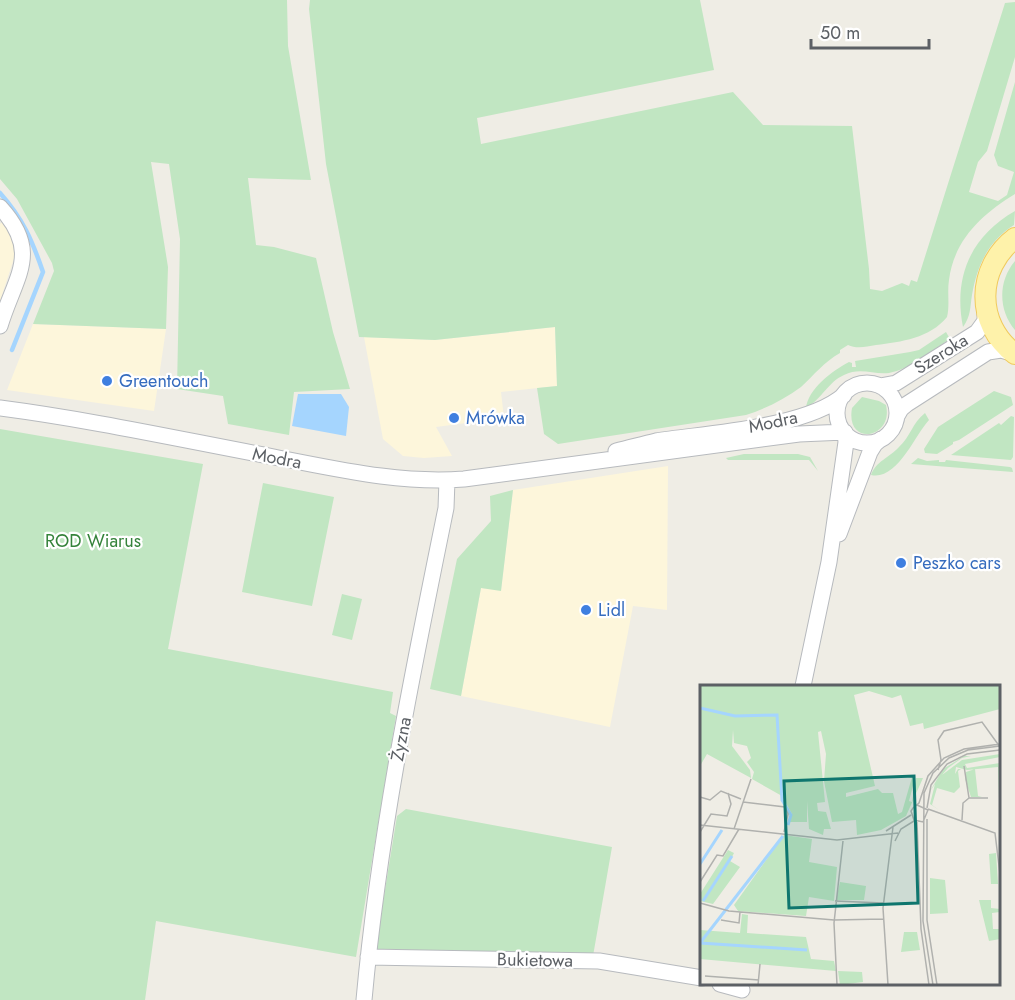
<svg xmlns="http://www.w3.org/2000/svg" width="1015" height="1000" viewBox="0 0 1015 1000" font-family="Jost,sans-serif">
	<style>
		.commercial { fill: #fdf6db }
		.green { fill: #c1e6c2 }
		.water { fill: #a5d5fe }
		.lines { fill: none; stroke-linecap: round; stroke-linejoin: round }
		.stream { stroke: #a5d5fe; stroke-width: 4.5 }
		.minor-casing { stroke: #b7babe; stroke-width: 17 }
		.major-casing { stroke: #f0ca5c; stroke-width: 22 }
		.minor { stroke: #fff; stroke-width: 15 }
		.major { stroke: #fef2aa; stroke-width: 20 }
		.shop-dot { fill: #3f7fe0; stroke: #fff; stroke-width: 2 }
		.labels { text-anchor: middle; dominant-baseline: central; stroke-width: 4.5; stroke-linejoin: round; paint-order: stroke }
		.street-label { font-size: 18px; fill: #5c6065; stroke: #fff }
		.shop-label { font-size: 18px; fill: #366cbe; stroke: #fff; text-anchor: start }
		.park-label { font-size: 18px; fill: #35833b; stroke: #fff }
		.inset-river { fill: none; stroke: #a5d5fe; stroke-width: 3 }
		.inset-road { fill: none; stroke: #b0b1ae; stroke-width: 1.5 }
		.view { fill: #0f766e; fill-opacity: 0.15; stroke: #0f766e; stroke-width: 3 }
		.inset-edge { fill: none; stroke: #5c6065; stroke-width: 3 }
	</style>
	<rect width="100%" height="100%" fill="#efede5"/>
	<path class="commercial" d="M 2,222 L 19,243 L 0,301 L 0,224 Z
		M 33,324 L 166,329 L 154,411 L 7,390 Z
		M 555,327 L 557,386 L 501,392 L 504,418 L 436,427 L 452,456 L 424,458 L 403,456 L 383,439 L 364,337 L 435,340 Z
		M 668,466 L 667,610 L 633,606 L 610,727 L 461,696 L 481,588 L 501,590 L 513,490 Z"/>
	<path class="green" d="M 0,0 L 287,0 L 288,46 L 311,180 L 248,178 L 256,245 L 274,247 L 316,258 L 333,332 L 350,389 L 294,392 L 289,435 L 228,424 L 223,396 L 177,389 L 180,239 L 169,164 L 151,162 L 168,267 L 166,329 L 33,324 L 54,271 L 52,263 L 17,199 L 0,179 Z
		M 310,0 L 700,0 L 714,70 L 477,118 L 481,144 L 733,92 L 763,125 L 852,126 L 869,269 L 870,289 L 882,291 L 902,283 L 909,286 L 911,280 L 917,282 L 1005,3 L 1015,2 L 1015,57 L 987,151 L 978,162 L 969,192 L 998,201 L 1007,195 L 1014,172 L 998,166 L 994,155 L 1015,82 L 1015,194 C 982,214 954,240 949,280 C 947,292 950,305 947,317 C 930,338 901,342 876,345 C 866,347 856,349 848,345 L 840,350 L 840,353 C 824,362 814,375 801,387 C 785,399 765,409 746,415 L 558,444 L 544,434 L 537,388 L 557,386 L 555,327 L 435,340 L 359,337 L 326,164 L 309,9 Z
		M 1015,211 L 1014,225 C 987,242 977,267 972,295 C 970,307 971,316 963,327 C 953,277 971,236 1015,211 Z
		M 1015,261 L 1015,330 C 998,310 998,281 1015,261 Z
		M 946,332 L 950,339 C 931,351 910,369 889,373 C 874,375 860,367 844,375 C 828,382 822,399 806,408 C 808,389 832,371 849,362 L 852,363 L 852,367 L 856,367 L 855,361 L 910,352 L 919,350 Z
		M 994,391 L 1011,397 L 1013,405 L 959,440 L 953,442 L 953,444 L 937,454 L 925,453 L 924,449 L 938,427 Z
		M 862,397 L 879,401 L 886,405 C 894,439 845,447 852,408 Z
		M 925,413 L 929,420 C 915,435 897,481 871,475 C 876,461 889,458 899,447 C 911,436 912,423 925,413 Z
		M 1011,416 L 1014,417 L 1013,457 L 1011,460 L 951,455 L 999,423 L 1001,425 Z
		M 0,429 L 203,464 L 168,649 L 393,692 L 390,713 L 396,716 L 356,957 L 156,921 L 145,1000 L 0,1000 Z
		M 744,454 L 798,454 L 810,457 L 818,471 L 809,460 L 728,460 L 726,458 Z
		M 918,458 L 927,461 L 939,460 L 939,462 L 945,462 L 946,460 L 1010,467 L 1012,468 L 1013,472 L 911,464 Z
		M 263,483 L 334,497 L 312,606 L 242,592 Z
		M 513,490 L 501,591 L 481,588 L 461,696 L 430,689 L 457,559 L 491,521 L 490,496 Z
		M 342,594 L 362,599 L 352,640 L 332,635 Z
		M 406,809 L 612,847 L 593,956 L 375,951 L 397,816 Z"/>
	<path class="water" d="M 298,394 L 341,394 L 349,407 L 346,436 L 292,426 Z"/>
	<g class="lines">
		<path class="stream" d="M 0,193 C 23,219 32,240 43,272 L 12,350"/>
		<g class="minor-casing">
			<path id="minor" d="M 0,207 C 42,253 15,276 0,326
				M837 413a30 30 0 1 1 60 0a30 30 0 1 1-60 0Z
				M 880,386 L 896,383 L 977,332 L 985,321 L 985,306
				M 0,408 C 92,420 183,440 274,457 C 337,469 400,484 464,479 L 799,434 L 845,432
				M 897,416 L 901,409 L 907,404 L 988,352 L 1001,350 L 1015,354
				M 616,451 C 629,448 643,444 656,441 C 707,433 806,428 844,395
				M 839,534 L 870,452 L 875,444 L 881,439
				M 803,686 L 829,562 L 846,442 L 845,432
				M 368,957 L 599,961 L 702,978
				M 720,984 L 742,990
				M 364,1000 C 379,834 413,670 446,508 L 447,480"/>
		</g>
		<g class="major-casing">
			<path id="major" d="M 1015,238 C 976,268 975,324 1015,354"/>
		</g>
		<use href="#minor" class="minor"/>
		<use href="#major" class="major"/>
	</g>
	<g class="shop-dot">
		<circle cx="107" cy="381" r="6"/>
		<circle cx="454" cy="418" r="6"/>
		<circle cx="901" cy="563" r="6"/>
		<circle cx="586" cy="610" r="6"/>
	</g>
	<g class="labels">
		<g class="street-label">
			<text transform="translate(941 354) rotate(-32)">Szeroka</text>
			<text transform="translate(773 422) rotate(-12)">Modra</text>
			<text transform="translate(277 458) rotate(11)">Modra</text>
			<text transform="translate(401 739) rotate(-79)">Żyzna</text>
			<text transform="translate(535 960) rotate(1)">Bukietowa</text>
		</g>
		<g class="shop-label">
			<text x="119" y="381">Greentouch</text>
			<text x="466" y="418">Mrówka</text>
			<text x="913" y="563">Peszko cars</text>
			<text x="598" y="610">Lidl</text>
		</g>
		<g class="park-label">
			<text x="93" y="541">ROD Wiarus</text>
		</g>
	</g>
	<g transform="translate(700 685)">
		<rect width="300" height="300" fill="#efede5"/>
		<path d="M 0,0 L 300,0 L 300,24 L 224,44 L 223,38 L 210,41 L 201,10 L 192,13 L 169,6 L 154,10 L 175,101 L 146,108 L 146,112 L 178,104 L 182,108 L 193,108 L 198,129 L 202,127 L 212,92 L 215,93 L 209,116 L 212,117 L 216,93 L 223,93 L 206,131 L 181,145 L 157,150 L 156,135 L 132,137 L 124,96 L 126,69 L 121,46 L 118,47 L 125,117 L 117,118 L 118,126 L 126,127 L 131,144 L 124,144 L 123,150 L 109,144 L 107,116 L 107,137 L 90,137 L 92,129 L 82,111 L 52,94 L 54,87 L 47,77 L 51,73 L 47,61 L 34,58 L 33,45 L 32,61 L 50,85 L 51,93 L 7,69 L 0,81 ZM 300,69 L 300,72 L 265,79 L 267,83 L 300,78 L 299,113 L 298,82 L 267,85 L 256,82 L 255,89 L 258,84 L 261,84 L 258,86 L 260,102 L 254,108 L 237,103 L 232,120 L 239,125 L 230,119 L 235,99 L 229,108 L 243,84 L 264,71 L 271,71 L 262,73 L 248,83 L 242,90 L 262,75 ZM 275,84 L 278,111 L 282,112 L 271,112 L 265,94 L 266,87 ZM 84,150 L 112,154 L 109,177 L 137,182 L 134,216 L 109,212 L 106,231 L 38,226 L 34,220 ZM 28,165 L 34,168 L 30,176 L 40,182 L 13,219 L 0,216 L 0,209 ZM 296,168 L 298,199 L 291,199 L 289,169 ZM 230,193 L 245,195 L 248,228 L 230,229 ZM 140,197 L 166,201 L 164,215 L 136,215 ZM 279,215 L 291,215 L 291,223 L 300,224 L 300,232 L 300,227 L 292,228 L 293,244 L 300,244 L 300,254 L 289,256 ZM 42,229 L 48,230 L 47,248 L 106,252 L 111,274 L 134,276 L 136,286 L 0,274 L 0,245 L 40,248 ZM 204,247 L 217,247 L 220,265 L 201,267 ZM 138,286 L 162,287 L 163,297 L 140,300 Z" fill="#c1e6c2"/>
		<path class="inset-river" d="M 0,23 L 35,31 L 77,30 L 82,115 L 91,130 L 88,140M 0,179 L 22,145M 3,216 L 32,171M 0,258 L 83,151M 0,258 L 107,265"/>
		<path class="inset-road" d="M 238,85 L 241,75 L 238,55 L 244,46 L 282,37 L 300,62M 0,112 L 10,115 L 21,106 L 41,114M 269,113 L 288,113M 43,117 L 85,122 L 88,129 L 84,147M 217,120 L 228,125 L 223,137 L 214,135 L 211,126 L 213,123 L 219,118 L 228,91 L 244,73 L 264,64 L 300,59M 227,123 L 231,100 L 247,79 L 267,69 L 300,65M 228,124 L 295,148 L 300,189M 227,134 L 227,235 L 237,300M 262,135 L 263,118 L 269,113 L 264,81M 217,137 L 221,244 L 229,300M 0,140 L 137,155 L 198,148M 34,144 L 51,94M 186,146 L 211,130M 0,147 L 11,129 L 27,131 L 31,119 L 28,108M 195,156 L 201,144 L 214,136M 0,197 L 17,170 L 23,171 L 39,144M 135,216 L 183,218M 0,218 L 29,226 L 134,235 L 183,234M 21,235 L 39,238 L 40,227M 5,291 L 59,295M 58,300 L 60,279M 137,300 L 134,238 L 143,156M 188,300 L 183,223 L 193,142M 191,300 L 235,300M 233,300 L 223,236 L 224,108 L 233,88 L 249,73 L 268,65 L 300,61"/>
		<path class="view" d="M 214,91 L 218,218 L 89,223 L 84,96 Z"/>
		<rect width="300" height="300" class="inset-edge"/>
	</g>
	<path d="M811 39v9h118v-9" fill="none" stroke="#5c6065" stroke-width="3"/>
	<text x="820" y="39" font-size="18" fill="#5c6065" stroke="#ffffff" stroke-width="4.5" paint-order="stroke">50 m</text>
</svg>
